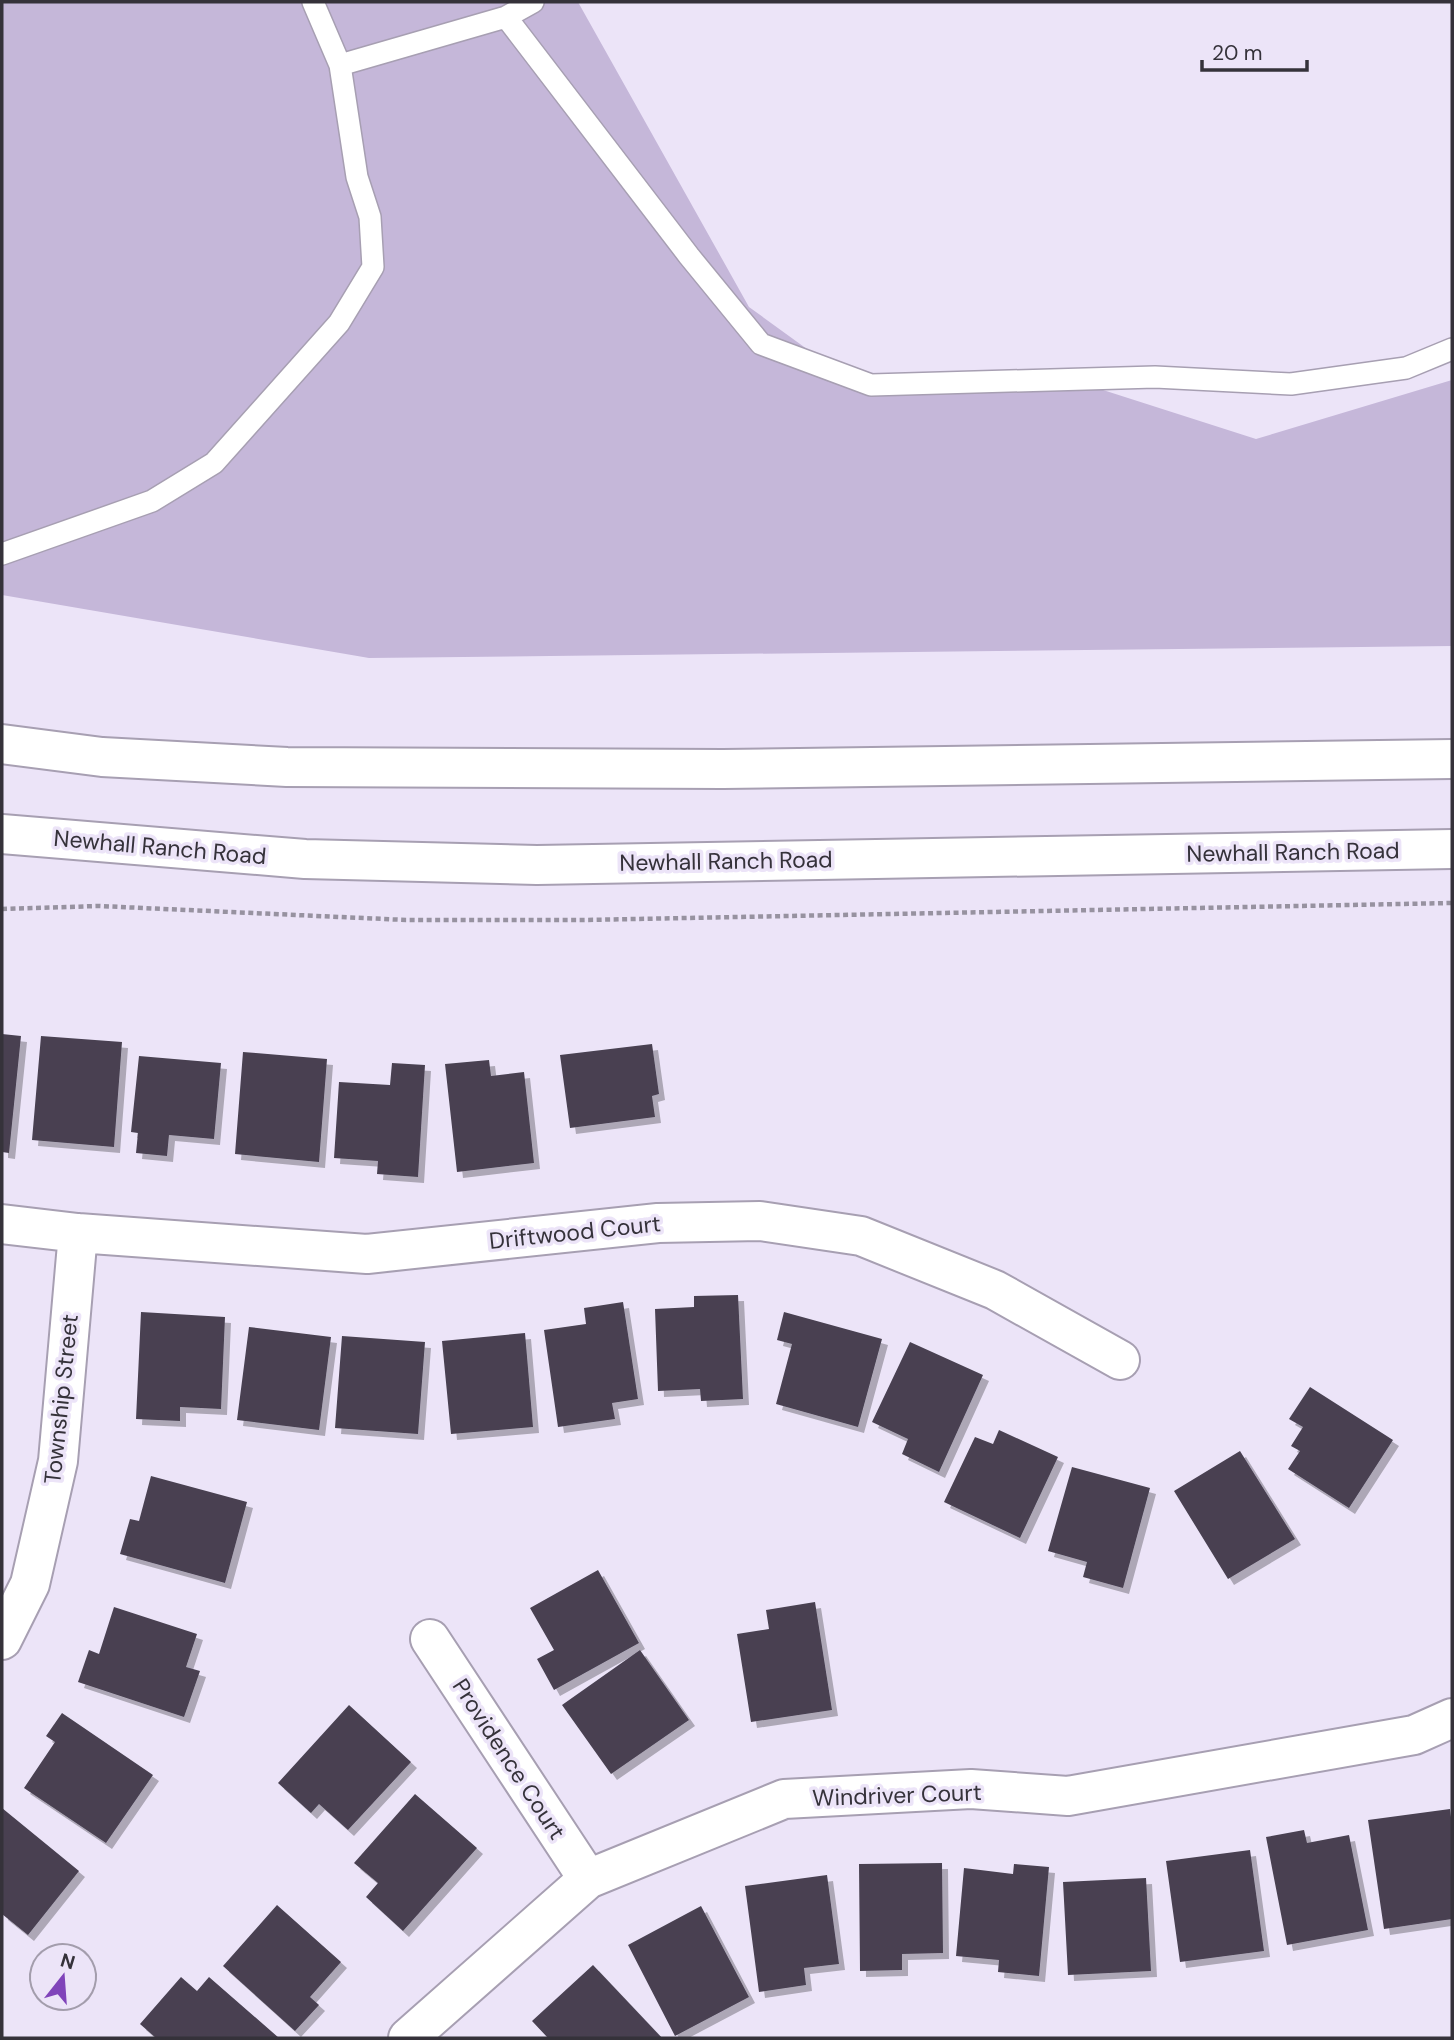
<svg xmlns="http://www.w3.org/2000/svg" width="1454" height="2040" viewBox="0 0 1454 2040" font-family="'DM Sans',sans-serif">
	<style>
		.green { fill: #c5b7d9 }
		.building { fill: #484151; filter: url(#shadow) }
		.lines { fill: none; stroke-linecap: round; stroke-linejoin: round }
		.lane-casing { stroke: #a79fb2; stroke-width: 24 }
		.street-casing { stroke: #a79fb2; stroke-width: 42 }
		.primary-casing { stroke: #a79fb2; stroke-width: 42 }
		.path { stroke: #9792a0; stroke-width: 4.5; stroke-dasharray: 5 3.5; stroke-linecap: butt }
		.lane { stroke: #fff; stroke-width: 21 }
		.street { stroke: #fff; stroke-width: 38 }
		.primary { stroke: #fff; stroke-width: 38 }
		.labels { text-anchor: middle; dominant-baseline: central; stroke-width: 7; stroke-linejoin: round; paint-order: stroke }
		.street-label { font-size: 23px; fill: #35323a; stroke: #ece4f8 }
	</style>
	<defs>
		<filter id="shadow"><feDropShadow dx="6" dy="6" stdDeviation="0" flood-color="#0004"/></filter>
	</defs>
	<rect width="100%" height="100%" fill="#ece4f8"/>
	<path class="green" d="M 2,2 L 578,2 L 749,307 L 865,391 L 1103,390 L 1256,439 L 1452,380 L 1452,646 L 369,658 L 2,595 Z"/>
	<path class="building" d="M 2,1034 L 21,1036 L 9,1153 L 2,1152 Z
		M 41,1036 L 122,1042 L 114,1147 L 32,1140 Z
		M 652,1044 L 659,1094 L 652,1096 L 655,1117 L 570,1128 L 560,1055 Z
		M 243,1052 L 327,1059 L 319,1162 L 235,1154 Z
		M 139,1056 L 221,1063 L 214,1139 L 169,1135 L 167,1156 L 136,1153 L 138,1133 L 131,1132 Z
		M 489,1060 L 491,1076 L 524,1072 L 534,1163 L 457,1172 L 445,1064 Z
		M 392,1063 L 425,1065 L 418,1177 L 377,1174 L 378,1161 L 334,1158 L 339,1082 L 390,1085 Z
		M 738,1295 L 743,1399 L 701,1401 L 700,1389 L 658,1391 L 655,1309 L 694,1307 L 694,1296 Z
		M 623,1302 L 638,1399 L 612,1403 L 615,1419 L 558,1427 L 544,1330 L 586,1324 L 584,1308 Z
		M 141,1312 L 225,1317 L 221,1409 L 180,1407 L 180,1421 L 136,1419 Z
		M 784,1312 L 882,1339 L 858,1427 L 776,1404 L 792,1344 L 777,1340 Z
		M 249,1327 L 331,1337 L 319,1430 L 237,1420 Z
		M 525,1333 L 533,1427 L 451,1434 L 442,1341 Z
		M 342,1336 L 425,1342 L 418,1434 L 335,1428 Z
		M 910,1342 L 983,1375 L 939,1472 L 902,1454 L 908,1439 L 872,1422 Z
		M 1310,1387 L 1393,1440 L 1349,1508 L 1288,1469 L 1300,1451 L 1291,1446 L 1303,1427 L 1289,1419 Z
		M 999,1430 L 1058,1457 L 1020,1538 L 944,1502 L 975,1437 L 993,1444 Z
		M 1240,1451 L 1295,1539 L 1228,1579 L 1174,1491 Z
		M 1072,1467 L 1150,1488 L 1123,1588 L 1083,1577 L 1087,1562 L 1048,1551 Z
		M 151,1476 L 247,1502 L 225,1583 L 120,1554 L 130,1519 L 139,1521 Z
		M 598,1570 L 639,1643 L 554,1690 L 537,1659 L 554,1650 L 530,1608 Z
		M 815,1602 L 832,1710 L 751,1722 L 737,1634 L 769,1629 L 766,1610 Z
		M 114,1607 L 197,1634 L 186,1667 L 200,1671 L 184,1717 L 78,1682 L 89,1650 L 99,1654 Z
		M 640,1650 L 689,1720 L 611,1774 L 562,1705 Z
		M 349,1705 L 411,1762 L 348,1830 L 319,1804 L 311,1813 L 278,1783 Z
		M 62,1713 L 153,1775 L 106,1843 L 24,1788 L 55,1742 L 46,1736 Z
		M 415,1794 L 477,1848 L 403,1931 L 366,1897 L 378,1883 L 354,1863 Z
		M 2,1808 L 79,1871 L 28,1935 L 2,1914 Z
		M 1450,1809 L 1452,1826 L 1452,1919 L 1384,1929 L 1368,1820 Z
		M 1304,1830 L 1307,1843 L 1349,1835 L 1368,1930 L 1287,1945 L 1266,1837 Z
		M 1250,1850 L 1264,1951 L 1180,1962 L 1166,1861 Z
		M 942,1863 L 943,1953 L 902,1954 L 902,1970 L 860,1971 L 859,1864 Z
		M 1014,1864 L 1049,1867 L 1039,1976 L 998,1972 L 999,1960 L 956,1956 L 964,1868 L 1013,1874 Z
		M 827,1875 L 839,1964 L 804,1968 L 806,1985 L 759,1992 L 745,1886 Z
		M 1146,1878 L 1151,1971 L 1068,1975 L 1063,1882 Z
		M 277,1905 L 341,1962 L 310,1997 L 319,2005 L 295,2031 L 223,1966 Z
		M 701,1906 L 749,1997 L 675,2036 L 628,1945 Z
		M 593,1965 L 662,2038 L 548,2038 L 532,2021 Z
		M 181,1977 L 197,1991 L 209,1977 L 279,2038 L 156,2038 L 140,2024 Z"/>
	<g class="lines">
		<g class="lane-casing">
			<path id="lane" d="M 506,17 L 689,256 L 761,344 L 871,385 L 1155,377 L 1291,384 L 1406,368 L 1452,349
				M 340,65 L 506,17 L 533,2
				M 2,554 L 152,501 L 214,463 L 339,323 L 373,267 L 370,217 L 357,177 L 340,65 L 313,2"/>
		</g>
		<g class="street-casing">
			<path id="street" d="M 2,1224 L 78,1233 L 367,1254 L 658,1223 L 760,1221 L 861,1236 L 995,1290 L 1120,1360
				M 430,1639 L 588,1879
				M 2,1640 L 30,1584 L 58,1461 L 78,1233
				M 408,2038 L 588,1879 L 784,1799 L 971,1789 L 1068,1796 L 1414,1735 L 1452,1718"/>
		</g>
		<g class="primary-casing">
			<path id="primary" d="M 2,744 L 102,757 L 287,767 L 723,769 L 1452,759
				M 2,834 L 305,859 L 537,865 L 1452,849"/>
		</g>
		<path class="path" d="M 2,909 L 99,906 L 406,920 L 583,920 L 1452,903"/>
		<use href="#lane" class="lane"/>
		<use href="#street" class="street"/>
		<use href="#primary" class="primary"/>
	</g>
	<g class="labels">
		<g class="street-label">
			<text transform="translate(160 847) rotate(5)">Newhall Ranch Road</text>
			<text transform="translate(1293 852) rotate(-1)">Newhall Ranch Road</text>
			<text transform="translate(726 861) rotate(-1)">Newhall Ranch Road</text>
			<text transform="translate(575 1232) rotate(-6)">Driftwood Court</text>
			<text transform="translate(61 1399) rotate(-84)">Township Street</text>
			<text transform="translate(509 1759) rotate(57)">Providence Court</text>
			<text transform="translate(897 1795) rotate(-2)">Windriver Court</text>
		</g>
	</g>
	<rect width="1454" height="2040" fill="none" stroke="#35323a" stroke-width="7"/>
	<g transform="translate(63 1977) rotate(17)"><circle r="33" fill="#ece4f8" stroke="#a39dac" stroke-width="2"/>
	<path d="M0-5L12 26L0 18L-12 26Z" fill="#8044ba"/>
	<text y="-10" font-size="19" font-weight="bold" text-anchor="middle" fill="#35323a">N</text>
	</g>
	<path d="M1202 60v10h105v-10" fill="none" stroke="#35323a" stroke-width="3.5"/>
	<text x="1212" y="60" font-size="21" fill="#35323a" stroke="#ece4f8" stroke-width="5" paint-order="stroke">20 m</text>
</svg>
